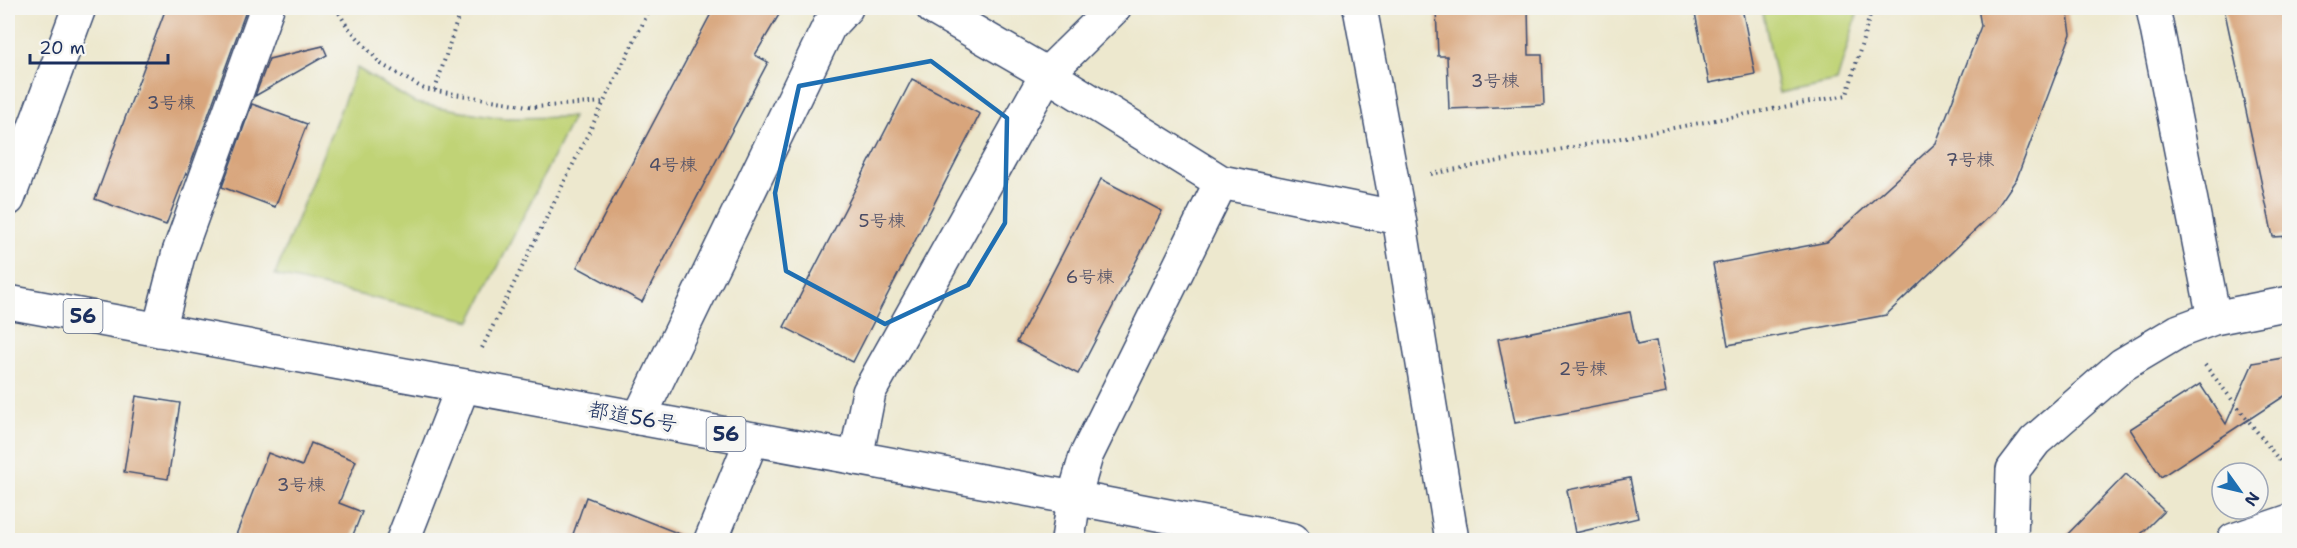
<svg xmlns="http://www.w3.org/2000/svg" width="2297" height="548" viewBox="0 0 2297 548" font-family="'Shantell Sans','Klee One',sans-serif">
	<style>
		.green { fill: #c0d376; stroke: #6e816a; stroke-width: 1.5 }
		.building { fill: #d8a57b }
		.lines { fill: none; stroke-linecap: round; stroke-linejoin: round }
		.minor-casing { stroke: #3a4b6f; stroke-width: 36 }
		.major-casing { stroke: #3a4b6f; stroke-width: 36 }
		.path { stroke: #3a4b6f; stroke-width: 4; stroke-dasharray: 1.5 4.5; stroke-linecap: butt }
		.minor { stroke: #fff; stroke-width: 33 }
		.major { stroke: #fff; stroke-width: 33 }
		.marked { fill: none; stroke: #1f6fb2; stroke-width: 4.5; stroke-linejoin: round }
		.labels { text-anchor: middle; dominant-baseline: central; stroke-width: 6; stroke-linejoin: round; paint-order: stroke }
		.number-label { font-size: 18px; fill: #4a4c65 }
		.shield { fill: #f6f6f2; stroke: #5d6b8a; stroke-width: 1.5 }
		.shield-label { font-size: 20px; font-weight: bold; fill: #1b2f5e }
		.street-label { font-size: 21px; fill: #1b2f5e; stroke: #f6f6f2 }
	</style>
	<rect width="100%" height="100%" fill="#f6f6f2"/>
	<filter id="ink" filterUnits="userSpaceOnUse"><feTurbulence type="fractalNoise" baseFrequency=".0167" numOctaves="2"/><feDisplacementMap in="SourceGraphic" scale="12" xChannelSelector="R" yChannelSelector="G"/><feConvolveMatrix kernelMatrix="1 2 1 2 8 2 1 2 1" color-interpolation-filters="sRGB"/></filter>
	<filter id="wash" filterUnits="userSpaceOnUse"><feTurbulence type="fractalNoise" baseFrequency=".008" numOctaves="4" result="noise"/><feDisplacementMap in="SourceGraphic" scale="24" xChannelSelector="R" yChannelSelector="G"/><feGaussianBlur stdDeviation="1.35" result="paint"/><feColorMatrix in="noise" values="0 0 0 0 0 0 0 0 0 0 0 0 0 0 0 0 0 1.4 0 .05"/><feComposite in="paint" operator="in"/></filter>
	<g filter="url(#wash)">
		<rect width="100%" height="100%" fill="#ede8ce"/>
		<path class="green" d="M 1762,8 L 1859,8 L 1837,81 L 1779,93 Z
			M 357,68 L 415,103 L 503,118 L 573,117 L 471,321 L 275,275 Z"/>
		<g id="blocks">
			<path class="building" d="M 166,8 L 247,8 L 187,174 L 186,173 L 166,225 L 95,199 Z
				M 714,8 L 783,8 L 755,55 L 768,62 L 642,302 L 577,267 Z
				M 1436,8 L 1528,8 L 1529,55 L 1542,55 L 1544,105 L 1449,109 L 1447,56 L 1438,56 Z
				M 1694,8 L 1742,8 L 1755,74 L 1709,83 Z
				M 1978,8 L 2067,8 L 2071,34 L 2017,178 L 1994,212 L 1886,315 L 1728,345 L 1713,264 L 1827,242 L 1936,143 L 1981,26 Z
				M 2224,8 L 2289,8 L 2289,236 L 2273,237 Z
				M 323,46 L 327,55 L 255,96 L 269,59 Z
				M 912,79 L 980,114 L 853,362 L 784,327 Z
				M 252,104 L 307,124 L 275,207 L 222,187 Z
				M 1101,179 L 1162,211 L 1078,374 L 1017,342 Z
				M 1630,312 L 1637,345 L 1656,341 L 1666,393 L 1515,423 L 1498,339 Z
				M 2289,357 L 2289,393 L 2161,477 L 2130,429 L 2200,384 L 2226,424 L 2253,363 Z
				M 136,396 L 180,403 L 168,479 L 124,472 Z
				M 311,443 L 356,461 L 339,503 L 362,512 L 351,540 L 234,540 L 268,453 L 302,466 Z
				M 2126,474 L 2164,511 L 2135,540 L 2062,540 Z
				M 1630,478 L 1638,518 L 1575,533 L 1567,490 Z
				M 586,497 L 690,538 L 690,540 L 571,540 Z"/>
		</g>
	</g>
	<g filter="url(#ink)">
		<use href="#blocks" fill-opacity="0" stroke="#3a4b6f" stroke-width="1.5"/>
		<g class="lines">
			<g class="minor-casing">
				<path id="minor" d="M 933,8 L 1047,74 L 1221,182 L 1399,218
					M 1360,8 L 1399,218 L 1452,540
					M 2153,8 L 2214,318
					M 8,199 L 79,8
					M 159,330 L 179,252 L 267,8
					M 639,418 L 829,26 L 846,8
					M 856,458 L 869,392 L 1047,74 L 1114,8
					M 403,540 L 463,386
					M 711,540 L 752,439
					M 1068,540 L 1074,498 L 1086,456 L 1221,182
					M 2011,540 L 2013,470 L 2035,441 L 2122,365 L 2179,331 L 2214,318 L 2290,303
					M 2234,540 L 2290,521"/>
			</g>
			<g class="major-casing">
				<path id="major" d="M 8,302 L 1074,498 L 1293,540"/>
			</g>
			<path class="path" d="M 336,8 L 347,26 L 381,64 L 424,89 L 534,107 L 604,102
				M 435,90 L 461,8
				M 1431,174 L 1847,95 L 1872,8
				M 482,348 L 648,13 L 644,8
				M 2205,365 L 2290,474"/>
			<use href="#minor" class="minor"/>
			<use href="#major" class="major"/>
		</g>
	</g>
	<path class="marked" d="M 931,61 L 1007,118 L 1005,223 L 968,285 L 885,324 L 786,271 L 775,193 L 799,86 Z"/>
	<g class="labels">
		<g class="number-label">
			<text x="1495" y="81">3号棟</text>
			<text x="171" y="103">3号棟</text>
			<text x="1970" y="160">7号棟</text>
			<text x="673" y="165">4号棟</text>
			<text x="882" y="221">5号棟</text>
			<text x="1090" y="277">6号棟</text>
			<text x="1583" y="369">2号棟</text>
			<text x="301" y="485">3号棟</text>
		</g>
		<g class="shield">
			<rect x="63.5" y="299" width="39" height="34" rx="4.5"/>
			<rect x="706.5" y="417" width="39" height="34" rx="4.5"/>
		</g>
		<g class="shield-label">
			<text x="83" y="316">56</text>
			<text x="726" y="434">56</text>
		</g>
		<g class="street-label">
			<text transform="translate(633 417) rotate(10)">都道56号</text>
		</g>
	</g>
	<rect width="2297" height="548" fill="none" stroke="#f6f6f2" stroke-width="30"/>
	<g transform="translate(2240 491) rotate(124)"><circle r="28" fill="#f6f6f2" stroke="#9ea6b7" stroke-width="1.5"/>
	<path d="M0-4.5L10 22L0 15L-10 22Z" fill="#1f6fb2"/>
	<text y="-9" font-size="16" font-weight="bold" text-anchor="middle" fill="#1b2f5e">N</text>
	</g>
	<path d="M30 54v9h138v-9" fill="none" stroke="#1b2f5e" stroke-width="3"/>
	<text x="39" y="54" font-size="18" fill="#1b2f5e" stroke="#f6f6f2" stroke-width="4.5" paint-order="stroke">20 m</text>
</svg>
